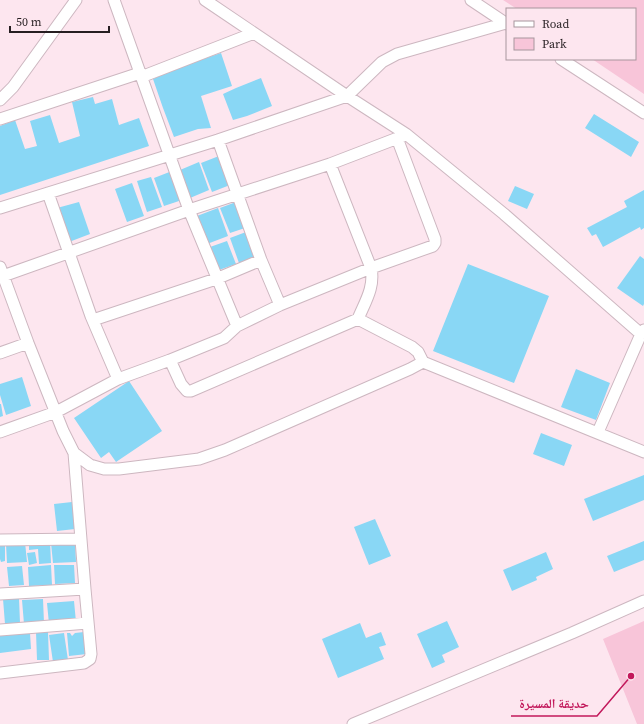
<svg xmlns="http://www.w3.org/2000/svg" width="644" height="724" viewBox="0 0 644 724" font-family="'Source Serif 4','Noto Naskh Arabic',serif">
	<style>
		.green { fill: #f8c5d9 }
		.building { fill: #89d7f5 }
		.lines { fill: none; stroke-linecap: round; stroke-linejoin: round }
		.street-casing { stroke: #cdb7c0; stroke-width: 13 }
		.street { stroke: #fff; stroke-width: 11 }
		.leader { fill: none; stroke: #c2185b; stroke-width: 1.5 }
		.callout-dot { fill: #c2185b; stroke: #fde6ef; stroke-width: 1.5 }
		.callout-label { font-size: 13px; text-anchor: middle; font-weight: bold; fill: #c2185b; stroke: #fde6ef; stroke-width: 3; stroke-linejoin: round; paint-order: stroke }
	</style>
	<rect width="100%" height="100%" fill="#fde6ef"/>
	<path class="green" d="M 503,0 L 644,0 L 644,94 L 592,59 L 635,59 L 635,9 L 517,9 Z
		M 644,621 L 644,724 L 637,724 L 603,639 Z"/>
	<path class="building" d="M 221,53 L 232,86 L 201,96 L 211,128 L 198,129 L 174,137 L 163,108 L 153,79 L 179,67 Z
		M 261,78 L 272,106 L 247,116 L 233,120 L 223,94 L 236,88 Z
		M 93,97 L 95,104 L 112,99 L 119,125 L 139,118 L 149,146 L 0,195 L 0,126 L 15,120 L 25,149 L 37,146 L 30,121 L 50,115 L 59,143 L 80,136 L 72,102 Z
		M 594,114 L 639,142 L 631,157 L 585,128 Z
		M 219,156 L 230,185 L 212,192 L 201,163 Z
		M 199,162 L 209,190 L 190,198 L 180,170 Z
		M 172,171 L 182,200 L 164,206 L 154,178 Z
		M 151,177 L 162,207 L 147,212 L 137,181 Z
		M 132,183 L 144,216 L 127,222 L 115,189 Z
		M 515,186 L 534,194 L 527,209 L 508,201 Z
		M 644,190 L 644,228 L 641,230 L 640,227 L 603,247 L 596,234 L 592,236 L 587,228 L 627,207 L 624,201 Z
		M 79,202 L 90,234 L 69,242 L 57,208 Z
		M 236,202 L 245,228 L 230,233 L 220,208 Z
		M 218,208 L 228,236 L 207,244 L 197,216 Z
		M 246,232 L 256,256 L 239,263 L 230,238 Z
		M 227,241 L 236,264 L 219,270 L 210,247 Z
		M 640,256 L 644,259 L 644,304 L 643,306 L 617,288 Z
		M 468,264 L 549,296 L 514,383 L 433,351 Z
		M 576,369 L 610,383 L 596,420 L 561,407 Z
		M 22,377 L 31,406 L 6,415 L 0,395 L 0,384 Z
		M 129,381 L 162,431 L 116,462 L 109,452 L 101,458 L 74,418 Z
		M 0,404 L 1,404 L 3,416 L 0,417 Z
		M 541,433 L 572,445 L 564,466 L 533,454 Z
		M 644,475 L 644,500 L 593,521 L 584,499 Z
		M 72,502 L 75,529 L 57,531 L 54,504 Z
		M 375,519 L 391,556 L 369,565 L 354,527 Z
		M 50,541 L 51,563 L 39,564 L 38,549 L 29,550 L 29,542 Z
		M 75,541 L 76,562 L 53,563 L 51,543 Z
		M 644,541 L 644,560 L 614,572 L 607,556 Z
		M 25,542 L 27,562 L 7,563 L 6,544 Z
		M 0,543 L 5,543 L 5,561 L 1,562 L 0,559 Z
		M 35,552 L 37,563 L 29,565 L 27,553 Z
		M 546,552 L 553,569 L 536,577 L 537,580 L 512,591 L 503,570 Z
		M 51,565 L 52,585 L 29,586 L 28,567 Z
		M 54,565 L 74,565 L 75,583 L 55,584 Z
		M 22,566 L 24,585 L 9,586 L 7,567 Z
		M 19,598 L 20,623 L 5,624 L 3,599 Z
		M 43,599 L 44,623 L 24,624 L 22,600 Z
		M 74,601 L 76,622 L 49,624 L 47,603 Z
		M 447,621 L 459,647 L 442,655 L 445,662 L 432,668 L 417,634 Z
		M 360,623 L 366,638 L 381,632 L 386,645 L 379,647 L 384,659 L 338,678 L 322,639 Z
		M 36,632 L 48,632 L 49,660 L 37,660 Z
		M 84,632 L 87,654 L 69,656 L 67,633 L 70,633 L 72,636 L 75,633 Z
		M 30,633 L 31,649 L 0,653 L 0,636 Z
		M 64,633 L 68,660 L 53,662 L 49,635 Z"/>
	<g class="lines">
		<g class="street-casing">
			<path id="street" d="M 114,0 L 189,210 L 237,326
				M 205,0 L 347,96 L 406,134 L 504,214 L 641,334
				M 471,0 L 507,24
				M 561,59 L 644,113
				M 141,77 L 254,33
				M 0,100 L 13,87 L 76,0
				M 0,119 L 140,73
				M 218,140 L 261,260 L 280,305
				M 48,193 L 91,316 L 118,379
				M 0,208 L 218,140 L 347,96 L 382,62 L 397,54 L 506,23
				M 0,267 L 28,343 L 63,431 L 74,453 L 85,589 L 91,654 L 90,659 L 84,663 L 0,673
				M 0,277 L 189,210 L 330,164 L 403,136
				M 358,319 L 412,347 L 418,352 L 423,362 L 644,452
				M 93,320 L 216,279 L 261,260
				M 0,353 L 28,343
				M 170,360 L 181,384 L 187,391 L 191,391 L 358,319 C 365,302 375,287 371,268 L 330,164
				M 0,432 L 56,412 L 118,379 L 170,360 L 224,338 L 237,326 L 280,305 L 371,268 L 433,246 L 435,243 L 435,239 L 397,138
				M 598,432 L 641,334 L 644,330
				M 74,453 L 90,465 L 104,469 L 119,469 L 199,459 L 225,450 L 410,369 L 423,362
				M 0,540 L 81,539
				M 0,594 L 85,589
				M 0,630 L 88,623
				M 353,724 L 572,633 L 644,601"/>
		</g>
		<use href="#street" class="street"/>
	</g>
	<path class="leader" d="M631 676L597 716H511"/>
	<circle class="callout-dot" cx="631" cy="676" r="4"/>
	<g class="callout-label">
		<text x="554" y="708">حديقة المسيرة</text>
	</g>
	<rect x="506" y="8" width="130" height="52" fill="#fde6ef" stroke="#a7969d"/>
	<rect x="514" y="21" width="20" height="6" fill="#ffffff" stroke="#a7969d"/>
	<text x="542" y="28" font-size="12" fill="#261e21">Road</text>
	<rect x="514" y="38" width="20" height="12" fill="#f8c5d9" stroke="#a7969d"/>
	<text x="542" y="48" font-size="12" fill="#261e21">Park</text>
	<path d="M10 26v6h99v-6" fill="none" stroke="#261e21" stroke-width="2"/>
	<text x="16" y="26" font-size="12" fill="#261e21" stroke="#fde6ef" stroke-width="3" paint-order="stroke">50 m</text>
</svg>
